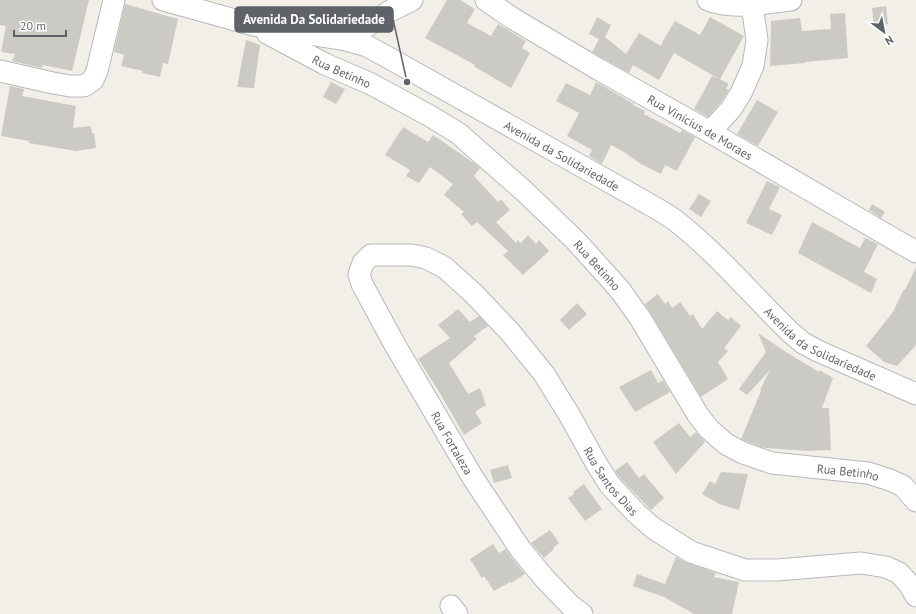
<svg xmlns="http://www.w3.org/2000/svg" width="916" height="614" viewBox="0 0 916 614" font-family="'PT Sans',sans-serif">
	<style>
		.building { fill: #cccac5 }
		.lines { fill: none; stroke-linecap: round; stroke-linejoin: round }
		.minor-casing { stroke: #b5b8bc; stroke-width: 23 }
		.minor { stroke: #fff; stroke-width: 21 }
		.labels { text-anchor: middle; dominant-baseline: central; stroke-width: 3.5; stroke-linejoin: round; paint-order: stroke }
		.street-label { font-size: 12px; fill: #5f6368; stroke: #fff }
		.leader { fill: none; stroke: #5f6368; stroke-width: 1.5 }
		.callout-dot { fill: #5f6368; stroke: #fff; stroke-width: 1.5 }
		.callout { fill: #5f6368; stroke: #5f6368; stroke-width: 1.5 }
		.callout-label { font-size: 13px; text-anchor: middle; font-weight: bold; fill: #fff }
	</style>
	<rect width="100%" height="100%" fill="#f1efe8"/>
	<path class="building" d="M 0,0 L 89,0 L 72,71 L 43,65 L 42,68 L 12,61 L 15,54 L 1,52 L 6,26 L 0,25 Z
		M 447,0 L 460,0 L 475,9 L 467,23 L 491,36 L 498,24 L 526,41 L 522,48 L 530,53 L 511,88 L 475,67 L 475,65 L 425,38 Z
		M 125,4 L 178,19 L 168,64 L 163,63 L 160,77 L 142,73 L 143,71 L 121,66 L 124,55 L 114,52 Z
		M 886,6 L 888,24 L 874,26 L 872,8 Z
		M 845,13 L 848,58 L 805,62 L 805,63 L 770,66 L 771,21 L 800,18 L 802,31 L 831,29 L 830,14 Z
		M 597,17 L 611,25 L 605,37 L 626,54 L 639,33 L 661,46 L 664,39 L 675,21 L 700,35 L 710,17 L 744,36 L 720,79 L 729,84 L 726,89 L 729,90 L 721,102 L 708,117 L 694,109 L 712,76 L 719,79 L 674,53 L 659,80 L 633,65 L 629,73 L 592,52 L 599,39 L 589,34 Z
		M 246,40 L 260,45 L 254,88 L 237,87 Z
		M 331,82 L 345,89 L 336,104 L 323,97 Z
		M 596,82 L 634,104 L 633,105 L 645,111 L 644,114 L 680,133 L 682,130 L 695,137 L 677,171 L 665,165 L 661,174 L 641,164 L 624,152 L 611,145 L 602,164 L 589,156 L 592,150 L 567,136 L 579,113 L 556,101 L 566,83 L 590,95 Z
		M 10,86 L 24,89 L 22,96 L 76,106 L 73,128 L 91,126 L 92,133 L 94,133 L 96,148 L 76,151 L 29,143 L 29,141 L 1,136 Z
		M 757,100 L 778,112 L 758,146 L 737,134 Z
		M 403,127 L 428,142 L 433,135 L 461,154 L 475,164 L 480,168 L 474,176 L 498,202 L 501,199 L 510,210 L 496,222 L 516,243 L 518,240 L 521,243 L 528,235 L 536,244 L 539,240 L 549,251 L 523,275 L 503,255 L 508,251 L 477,222 L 472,226 L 461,214 L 464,212 L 444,195 L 453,184 L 430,167 L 419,183 L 406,176 L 410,170 L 385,155 Z
		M 767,181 L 780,187 L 769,209 L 782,215 L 772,235 L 746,223 Z
		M 699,194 L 711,201 L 701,217 L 689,209 Z
		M 872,204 L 885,212 L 881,218 L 869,210 Z
		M 812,222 L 860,248 L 865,238 L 878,244 L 864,272 L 877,279 L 871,293 L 798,253 Z
		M 916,267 L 916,345 L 897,366 L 884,362 L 866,346 L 893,312 L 904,289 L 905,290 Z
		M 658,294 L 665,304 L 668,301 L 672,308 L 680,302 L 690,316 L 693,314 L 702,329 L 717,311 L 728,320 L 731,317 L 741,326 L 724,348 L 728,351 L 718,362 L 728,379 L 701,397 L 645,304 Z
		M 577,303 L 587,314 L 569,330 L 560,320 Z
		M 458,309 L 470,322 L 479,316 L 488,326 L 474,336 L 477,339 L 449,363 L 468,394 L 480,388 L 486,405 L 475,412 L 482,423 L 464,435 L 438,390 L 418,359 L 450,338 L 438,325 Z
		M 758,333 L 786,352 L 819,372 L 819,370 L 833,378 L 822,408 L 829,408 L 831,450 L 808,451 L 765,448 L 748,442 L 741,439 L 761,391 L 760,390 L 770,370 L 747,395 L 739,389 L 766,352 Z
		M 651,370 L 658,383 L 663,380 L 670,392 L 635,412 L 619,387 Z
		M 679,423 L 690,437 L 696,432 L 705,442 L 676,474 L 653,442 Z
		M 627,462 L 639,478 L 644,474 L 664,498 L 651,510 L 620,478 L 615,471 Z
		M 508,465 L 512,478 L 494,483 L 490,470 Z
		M 721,472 L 748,474 L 739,510 L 719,504 L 702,494 L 710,481 L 715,484 Z
		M 584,484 L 602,509 L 585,521 L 568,498 L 574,494 L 573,492 Z
		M 550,530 L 559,543 L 553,548 L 554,549 L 544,558 L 531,543 Z
		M 493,544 L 499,553 L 506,549 L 511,557 L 525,574 L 511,583 L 510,582 L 494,591 L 484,576 L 482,578 L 470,559 Z
		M 676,557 L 687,563 L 716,573 L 714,577 L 739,582 L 732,614 L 694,614 L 664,597 L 633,586 L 637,574 L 665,584 Z"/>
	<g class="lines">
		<g class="minor-casing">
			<g id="minor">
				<path id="s1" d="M 163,0 L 253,25 L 346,40 L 367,46 L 389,58 L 647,203 C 657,209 667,214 676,221 C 718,254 752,295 790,332 L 803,343 L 818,351 L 916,394"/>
				<path id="s2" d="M 486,0 L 512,18 L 598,69 L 710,132 L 916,252"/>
				<path d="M 708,0 C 734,10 764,3 791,0"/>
				<path id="s3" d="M 267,33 L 325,64 L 371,84 L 430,116 L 458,133 L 524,191 L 576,241 L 620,290 L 640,318 L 698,415 L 709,429 L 726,444 L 743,453 L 772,463 L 868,473 L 890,480 L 903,486 L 916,501"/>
				<path d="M 346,40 L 390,11 L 412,0"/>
				<path d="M 0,71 L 53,83 L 70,86 L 84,86 L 93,80 L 97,71 L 114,0"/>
				<path d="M 710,132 L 731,109 L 741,93 L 753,66 L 757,40 L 752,5"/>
				<path d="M 451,606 L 457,614"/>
				<path id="s4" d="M 582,614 L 571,606 L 545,579 L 521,550 L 473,478 L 395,345 L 362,284 L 359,274 L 363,263 L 371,255 L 412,255 L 426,258 L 444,267 L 473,293 L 510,332 L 544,374 L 570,416 L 596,463 L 610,485 L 636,513 L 653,528 L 691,552 L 745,570 L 777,570 L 861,563 L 886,567 L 899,573 L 909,584 L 916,596"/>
			</g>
		</g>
		<use href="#minor" class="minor"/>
	</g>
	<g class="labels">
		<g class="street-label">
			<text stroke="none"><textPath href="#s3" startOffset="84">Rua Betinho</textPath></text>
			<text stroke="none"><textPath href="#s2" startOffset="249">Rua Vinícius de Moraes</textPath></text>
			<text stroke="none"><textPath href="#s1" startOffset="433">Avenida da Solidariedade</textPath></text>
			<text stroke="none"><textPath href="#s3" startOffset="408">Rua Betinho</textPath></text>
			<text stroke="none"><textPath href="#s1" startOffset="756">Avenida da Solidariedade</textPath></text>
			<text transform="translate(452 443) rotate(60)">Rua Fortaleza</text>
			<text stroke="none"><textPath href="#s3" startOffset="756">Rua Betinho</textPath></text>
			<text stroke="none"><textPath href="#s4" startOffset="781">Rua Santos Dias</textPath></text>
		</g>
	</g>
	<path class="leader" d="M407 82L393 19"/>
	<circle class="callout-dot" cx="407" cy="82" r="4"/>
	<rect class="callout" x="235" y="7" width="158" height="25" rx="4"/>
	<g class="callout-label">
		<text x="314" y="24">Avenida Da Solidariedade</text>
	</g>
	<g transform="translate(884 32) rotate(148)" stroke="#ffffff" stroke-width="3" paint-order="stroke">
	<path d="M0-3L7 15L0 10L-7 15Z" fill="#5f6368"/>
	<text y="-6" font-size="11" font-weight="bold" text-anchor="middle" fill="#5f6368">N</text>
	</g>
	<path d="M14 30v6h52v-6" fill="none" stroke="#5f6368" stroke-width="2"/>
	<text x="20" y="30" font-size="12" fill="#5f6368" stroke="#ffffff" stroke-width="3" paint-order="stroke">20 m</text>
</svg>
